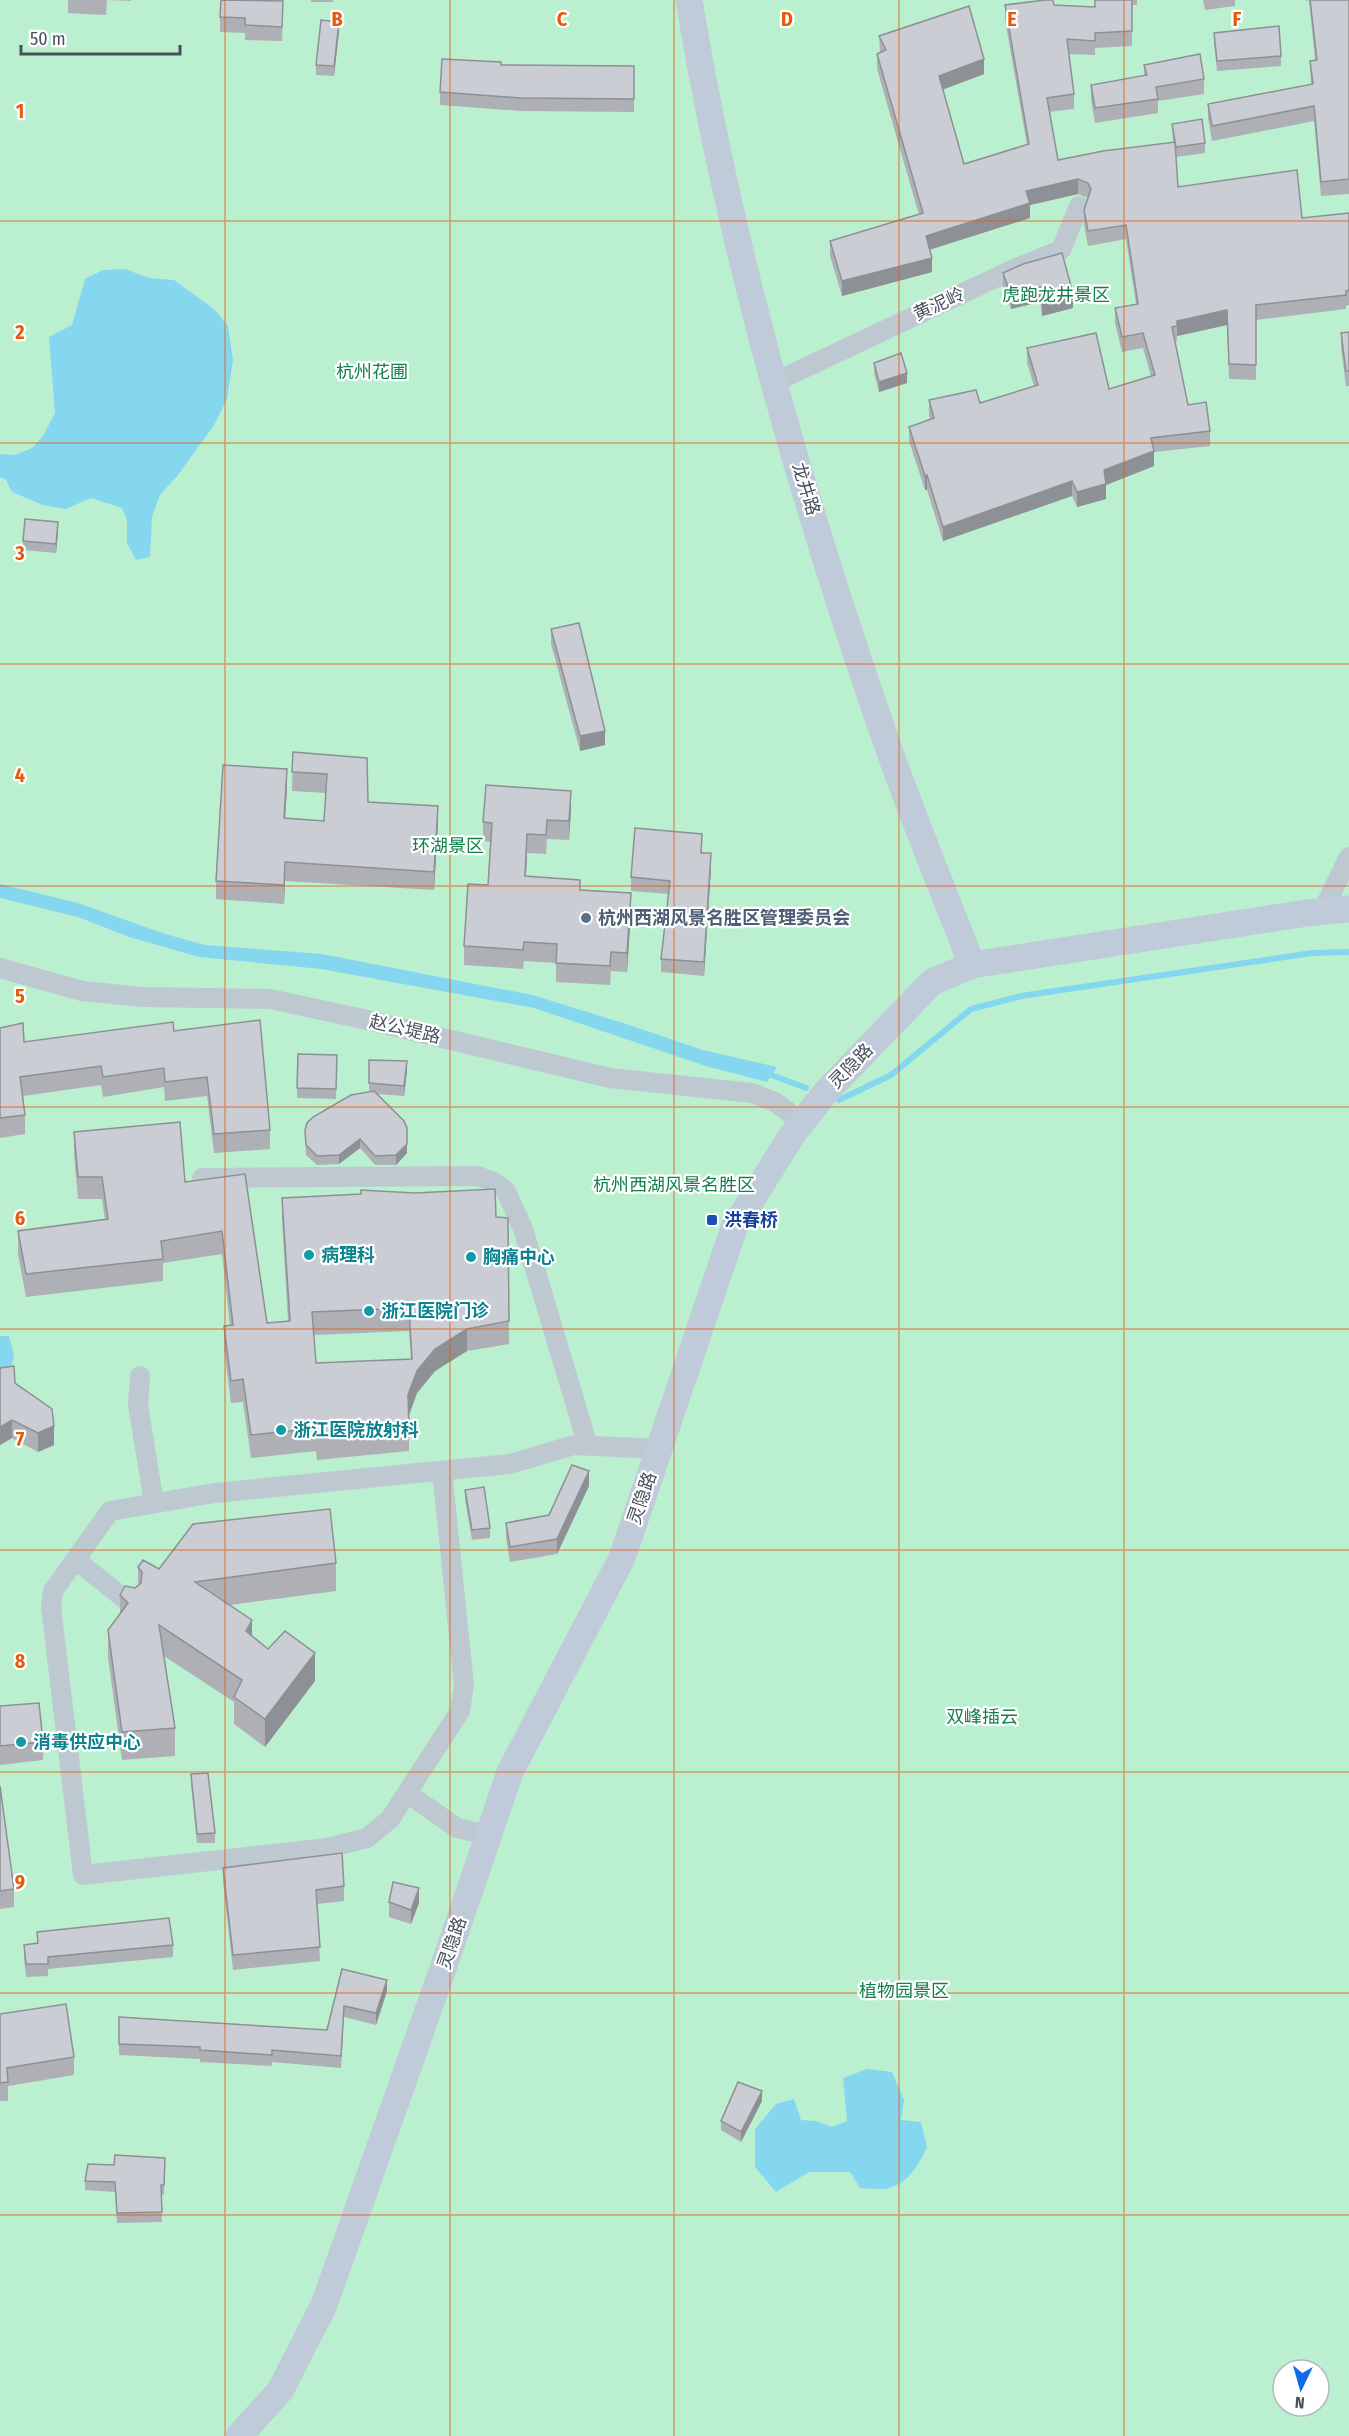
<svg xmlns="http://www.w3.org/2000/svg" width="1349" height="2436" viewBox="0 0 1349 2436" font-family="'Fira Sans Condensed','Noto Sans SC',sans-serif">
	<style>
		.green { fill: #baf0d0; fill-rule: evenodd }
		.water { fill: #85d7ef }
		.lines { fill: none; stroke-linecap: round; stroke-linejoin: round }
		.stream { stroke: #85d7ef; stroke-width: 6 }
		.street { stroke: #bec8d1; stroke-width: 20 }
		.secondary { stroke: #bfcbd8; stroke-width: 27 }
		.wall { fill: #aeb0b5; fill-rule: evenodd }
		.shaded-wall { fill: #8d9094 }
		.building { fill: #cacdd3; stroke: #8d9094; stroke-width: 1.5; fill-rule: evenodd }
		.grid { fill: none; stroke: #e8590c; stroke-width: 1.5; stroke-opacity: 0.55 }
		.service-dot { fill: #5c6f8a; stroke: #fff; stroke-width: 2 }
		.transit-dot { fill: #1a4fb4; stroke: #fff; stroke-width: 2 }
		.culture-dot { fill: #0f9aa8; stroke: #fff; stroke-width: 2 }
		.labels { text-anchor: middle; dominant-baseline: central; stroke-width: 4.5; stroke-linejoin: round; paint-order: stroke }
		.park-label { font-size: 18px; fill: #13804b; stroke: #fff }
		.street-label { font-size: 18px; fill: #45515c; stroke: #fff }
		.service-label { font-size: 18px; font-weight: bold; fill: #4e5e75; stroke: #fff; text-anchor: start }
		.transit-label { font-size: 18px; font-weight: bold; fill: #164399; stroke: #fff; text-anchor: start }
		.culture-label { font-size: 18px; font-weight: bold; fill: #0d838f; stroke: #fff; text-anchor: start }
		.grid-label { font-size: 20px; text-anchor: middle; font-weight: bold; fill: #e8590c; stroke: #fff; stroke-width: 4.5; stroke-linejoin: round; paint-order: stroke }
	</style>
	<rect width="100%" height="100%" fill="#f1eeee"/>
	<path class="green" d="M 0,0 L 1349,0 L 1349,2436 L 0,2436 ZM 1283,2370 L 1319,2370 L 1319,2406 L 1283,2406 Z"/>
	<path class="water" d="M 125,269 L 149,278 L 174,280 L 214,309 L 228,326 L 233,360 L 227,399 L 214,425 L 178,475 L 160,495 L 152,517 L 150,557 L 136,560 L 127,543 L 127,520 L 122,508 L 91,498 L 66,509 L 43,505 L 12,492 L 6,480 L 0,477 L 0,454 L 15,455 L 32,448 L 43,436 L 55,413 L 49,337 L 72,325 L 85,279 L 103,270 Z
		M 0,884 L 78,903 L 165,934 L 205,945 L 322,954 L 532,995 L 623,1023 L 703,1050 L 777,1067 L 767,1082 L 706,1066 L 534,1008 L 321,969 L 199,957 L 129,937 L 78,917 L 0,898 Z
		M 0,1336 L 9,1336 L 14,1354 L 11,1371 L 0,1375 Z
		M 867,2069 L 892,2072 L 904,2100 L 901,2120 L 921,2122 L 927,2147 C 919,2164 909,2183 889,2188 C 881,2191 869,2188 860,2188 L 850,2172 L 809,2172 L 776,2192 L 755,2167 L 755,2129 L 776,2104 L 794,2099 L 801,2120 L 816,2121 L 832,2127 L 847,2121 L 843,2078 Z"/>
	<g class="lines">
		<path class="stream" d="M 766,1073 L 806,1088
			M 839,1100 L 891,1075 L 971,1009 L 1021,996 L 1312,953 L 1349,952"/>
		<path class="street" d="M 775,382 L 1014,269 L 1061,250 L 1079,206
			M 1322,912 L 1349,857
			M 0,968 L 82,991 L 142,997 L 270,999 L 363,1019 L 610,1078 L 752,1093 L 775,1102 L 802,1122
			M 202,1178 L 478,1176 L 494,1182 L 506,1191 L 523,1229 L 588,1446
			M 140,1376 L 138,1405 L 154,1503
			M 442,1471 L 464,1685 L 460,1711 L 390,1819 L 367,1838 L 327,1848 L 83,1875 L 51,1607 L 53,1591 L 110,1511 L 215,1493 L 510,1464 L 574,1445 L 659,1449
			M 76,1560 L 131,1604
			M 407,1793 L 457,1828 L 488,1835"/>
		<path class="secondary" d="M 689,0 C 730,249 802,500 885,738 C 911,814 943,889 972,965
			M 239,2436 L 280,2391 L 324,2305 L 447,1957 L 510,1772 L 622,1558 L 734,1228 L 792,1135 L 826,1092 L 932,982 L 972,965 L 1307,913 L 1349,909"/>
	</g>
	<path class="wall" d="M 68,0 L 131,0 L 131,1 L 107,0 L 106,15 L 68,13 Z
		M 311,0 L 333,0 L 333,2 L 311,2 Z
		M 1095,0 L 1137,0 L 1137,5 L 1132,5 L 1132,46 L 1095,48 L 1095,55 L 1069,54 L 1074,94 L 1074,109 L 1049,112 L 1058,160 L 1173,142 L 1172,124 L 1205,143 L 1205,153 L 1176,157 L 1178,187 L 1302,218 L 1349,213 L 1349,305 L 1346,306 L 1346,309 L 1256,320 L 1256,380 L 1229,379 L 1227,325 L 1177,336 L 1177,341 L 1175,342 L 1188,405 L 1210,431 L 1210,446 L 1154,452 L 1154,466 L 1106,485 L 1106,499 L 1077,507 L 1072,496 L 943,541 L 927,490 L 925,490 L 909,441 L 909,427 L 930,419 L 929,415 L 929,400 L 980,403 L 1034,386 L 1027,363 L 1027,348 L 1109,389 L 1151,376 L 1143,348 L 1122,352 L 1115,323 L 1115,308 L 1136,304 L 1126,239 L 1088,246 L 1084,225 L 1084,210 L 1088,198 L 1078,194 L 1030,205 L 1030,218 L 929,249 L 932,272 L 842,296 L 830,256 L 830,241 L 919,215 L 877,69 L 877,54 L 880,53 L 879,36 L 984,74 L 942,90 L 964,164 L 1027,145 L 1005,20 L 1005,5 L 1054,5 L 1095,7 Z
		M 1203,0 L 1235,0 L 1235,6 L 1205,10 Z
		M 1305,0 L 1349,0 L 1349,194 L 1321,196 L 1314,121 L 1212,141 L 1208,118 L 1208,104 L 1311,84 L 1310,61 L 1315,60 L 1309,0 L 1306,1 Z
		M 283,16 L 282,41 L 245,40 L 245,33 L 220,32 L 220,17 Z
		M 339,32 L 334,76 L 316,75 L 316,65 Z
		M 1214,33 L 1281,56 L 1281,66 L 1217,71 L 1214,43 Z
		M 1144,65 L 1204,79 L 1204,94 L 1158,101 L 1158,113 L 1095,123 L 1091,100 L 1091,85 L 1144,76 Z
		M 634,66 L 634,112 L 521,111 L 440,105 L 440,92 Z
		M 1023,264 L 1073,308 L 1042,316 L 1040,302 L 1011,309 L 1003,287 L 1003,273 Z
		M 1349,332 L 1349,386 L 1346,386 L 1341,348 L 1341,333 Z
		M 874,363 L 907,383 L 879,392 L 874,373 Z
		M 58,532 L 56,553 L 23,550 L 23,541 Z
		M 551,629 L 605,745 L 580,751 L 551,644 Z
		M 293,752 L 368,802 L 438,824 L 434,890 L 285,881 L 284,904 L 216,899 L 216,881 L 287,788 L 285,818 L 324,821 L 326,793 L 292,791 Z
		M 571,810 L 569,840 L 547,839 L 546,854 L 527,853 L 526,876 L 580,890 L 631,913 L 627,972 L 611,971 L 610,985 L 556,982 L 556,963 L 524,961 L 523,969 L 464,965 L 464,946 L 488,885 L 490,842 L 483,841 L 483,822 Z
		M 702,847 L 702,853 L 711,867 L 704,976 L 661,972 L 661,959 L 669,894 L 631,891 L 631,877 Z
		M 0,1028 L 24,1042 L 174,1031 L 270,1130 L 270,1149 L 214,1153 L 207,1096 L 165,1101 L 164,1087 L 103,1097 L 101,1085 L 23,1096 L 25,1115 L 25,1134 L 0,1138 Z
		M 298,1054 L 337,1055 L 336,1099 L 297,1098 Z
		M 369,1060 L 407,1071 L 404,1096 L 377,1094 L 407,1153 L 396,1165 L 375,1165 L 360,1148 L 339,1164 L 317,1165 L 306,1155 L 305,1130 L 369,1092 Z
		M 74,1132 L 185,1182 L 245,1174 L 267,1323 L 288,1321 L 282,1220 L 282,1198 L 508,1218 L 509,1344 L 467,1351 L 435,1371 L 417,1393 L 409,1416 L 409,1451 L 317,1460 L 316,1451 L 251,1458 L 243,1402 L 231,1403 L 224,1349 L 224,1326 L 230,1326 L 222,1254 L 163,1263 L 163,1281 L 26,1297 L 18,1254 L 18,1231 L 105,1220 L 102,1199 L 78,1199 L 74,1155 ZM 409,1331 L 411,1359 L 316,1363 L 314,1335 Z
		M 0,1368 L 15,1383 L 54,1445 L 38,1452 L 12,1438 L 0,1445 Z
		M 589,1486 L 557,1554 L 510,1562 L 506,1538 L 506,1523 L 549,1515 Z
		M 465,1490 L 490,1528 L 490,1538 L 472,1540 L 465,1500 Z
		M 336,1563 L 336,1591 L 230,1605 L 252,1636 L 268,1649 L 315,1681 L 265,1747 L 234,1724 L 234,1702 L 164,1656 L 175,1728 L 175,1756 L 122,1760 L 108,1657 L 108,1630 L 120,1615 L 120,1595 L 138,1585 L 138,1567 L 159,1569 Z
		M 0,1706 L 43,1742 L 43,1760 L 0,1765 Z
		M 191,1774 L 215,1833 L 215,1843 L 197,1843 L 191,1784 Z
		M 0,1786 L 14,1889 L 14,1907 L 0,1909 Z
		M 223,1868 L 344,1886 L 344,1901 L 317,1904 L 320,1961 L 233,1970 L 223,1882 Z
		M 389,1902 L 419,1903 L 411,1924 L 389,1917 Z
		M 37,1932 L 173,1945 L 173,1957 L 48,1969 L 48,1976 L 26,1977 L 24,1958 L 24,1945 L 37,1943 Z
		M 342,1969 L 387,1991 L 376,2025 L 344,2017 L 341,2068 L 272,2062 L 272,2066 L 200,2062 L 200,2059 L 119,2055 L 119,2017 L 327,2030 Z
		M 0,2014 L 74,2057 L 74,2075 L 8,2086 L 8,2101 L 0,2101 Z
		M 762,2101 L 741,2142 L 721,2130 L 721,2121 Z
		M 165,2168 L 164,2195 L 161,2195 L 162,2222 L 117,2223 L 115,2192 L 85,2190 L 85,2181 Z"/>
	<path class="shaded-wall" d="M 339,22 L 339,32 L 334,76 L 334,66 Z
		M 984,59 L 984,74 L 939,91 L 939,76 Z
		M 1078,179 L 1078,194 L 1030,205 L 1030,218 L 926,251 L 926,236 L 1026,191 Z
		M 932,258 L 932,272 L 842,296 L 842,281 Z
		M 1040,287 L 1040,302 L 1011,309 L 1011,295 Z
		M 1073,293 L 1073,308 L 1042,316 L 1042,301 Z
		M 1227,310 L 1227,325 L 1177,336 L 1177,321 Z
		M 907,373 L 907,383 L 879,392 L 879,382 Z
		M 1154,451 L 1154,466 L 1106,485 L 1106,499 L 1077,507 L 1077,492 L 1104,470 Z
		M 927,475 L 927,490 L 925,490 L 925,476 Z
		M 1072,481 L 1072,496 L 943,541 L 943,527 Z
		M 58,522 L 58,532 L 56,553 L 56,544 Z
		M 605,731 L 605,745 L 580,751 L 580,736 Z
		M 287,769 L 287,788 L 284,837 L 284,818 Z
		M 571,791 L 571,810 L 569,840 L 569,821 Z
		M 438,806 L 438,824 L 434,890 L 434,872 Z
		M 527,834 L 527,853 L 525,896 L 525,876 Z
		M 711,853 L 711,867 L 704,976 L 704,962 Z
		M 285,862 L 285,881 L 284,904 L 284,885 Z
		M 631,893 L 631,913 L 627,972 L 627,953 Z
		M 407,1061 L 407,1071 L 404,1096 L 404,1086 Z
		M 407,1138 L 407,1153 L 396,1165 L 396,1155 Z
		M 360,1139 L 360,1148 L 339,1164 L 339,1155 Z
		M 467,1329 L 467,1351 L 435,1371 L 417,1393 L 408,1417 L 408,1395 L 417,1371 L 435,1349 Z
		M 12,1420 L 12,1438 L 0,1445 L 0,1427 Z
		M 54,1426 L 54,1445 L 38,1452 L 38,1433 Z
		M 589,1471 L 589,1486 L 557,1554 L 557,1539 Z
		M 252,1620 L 252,1647 L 246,1631 Z
		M 315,1653 L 315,1681 L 265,1747 L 265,1719 Z
		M 419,1888 L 419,1903 L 411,1924 L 411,1910 Z
		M 387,1980 L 387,1991 L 376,2025 L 376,2013 Z
		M 762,2091 L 762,2101 L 741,2142 L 741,2132 Z"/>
	<path class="building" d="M 221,0 L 283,1 L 282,27 L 245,25 L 245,18 L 220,17 Z
		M 1045,0 L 1053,0 L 1054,5 L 1095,7 L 1095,0 L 1132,0 L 1132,31 L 1095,33 L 1095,41 L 1067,39 L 1074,94 L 1047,98 L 1058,160 L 1103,151 L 1175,142 L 1178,187 L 1297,170 L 1302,218 L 1349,213 L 1349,290 L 1346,291 L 1346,295 L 1256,305 L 1256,365 L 1229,364 L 1227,310 L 1177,321 L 1177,326 L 1172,327 L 1188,405 L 1206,402 L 1210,431 L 1151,438 L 1154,451 L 1104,470 L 1106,484 L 1077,492 L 1072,481 L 943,527 L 927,475 L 925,476 L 909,427 L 934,418 L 929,400 L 976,390 L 980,403 L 1038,385 L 1027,348 L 1096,333 L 1109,389 L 1155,375 L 1143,333 L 1122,337 L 1115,308 L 1138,304 L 1126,225 L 1088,231 L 1084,210 L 1091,189 L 1088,183 L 1078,179 L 1026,191 L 1030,203 L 926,236 L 932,258 L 842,281 L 830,241 L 923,213 L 877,54 L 886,50 L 879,36 L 969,6 L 984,59 L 939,76 L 964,164 L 1029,144 L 1005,5 Z
		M 1310,0 L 1349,0 L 1349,179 L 1321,182 L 1314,106 L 1212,126 L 1208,104 L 1313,84 L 1310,61 L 1317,60 Z
		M 321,20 L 339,22 L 334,66 L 316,65 Z
		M 1279,26 L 1281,56 L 1217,61 L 1214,33 Z
		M 1200,54 L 1204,79 L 1156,87 L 1158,99 L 1095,108 L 1091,85 L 1147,75 L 1144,65 Z
		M 442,59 L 501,62 L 501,65 L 634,66 L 634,99 L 521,98 L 440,92 Z
		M 1202,119 L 1205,143 L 1176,147 L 1172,124 Z
		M 1062,253 L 1073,293 L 1042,301 L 1040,287 L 1011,295 L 1003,273 L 1023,264 Z
		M 1349,332 L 1349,371 L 1346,371 L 1341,333 Z
		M 901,353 L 907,373 L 879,382 L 874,363 Z
		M 25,519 L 58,522 L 56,544 L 23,541 Z
		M 579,623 L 605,731 L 580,736 L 551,629 Z
		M 293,752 L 367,758 L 368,802 L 438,806 L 434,872 L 285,862 L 284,885 L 216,881 L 223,765 L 287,769 L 284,818 L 324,821 L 327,774 L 292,772 Z
		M 486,785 L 571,791 L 569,821 L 547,820 L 546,835 L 527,834 L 525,876 L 580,880 L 580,890 L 631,893 L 627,953 L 611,952 L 610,966 L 556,963 L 557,944 L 524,942 L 523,950 L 464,946 L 468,884 L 488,885 L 492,823 L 483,822 Z
		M 635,828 L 702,834 L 701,853 L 711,853 L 704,962 L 661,959 L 670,881 L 631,877 Z
		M 260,1020 L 270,1130 L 214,1134 L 207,1077 L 165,1082 L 164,1068 L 103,1077 L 101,1066 L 20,1077 L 25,1115 L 0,1118 L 0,1028 L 23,1023 L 24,1042 L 173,1022 L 174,1031 Z
		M 298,1054 L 337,1055 L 336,1089 L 297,1088 Z
		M 369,1060 L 407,1061 L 404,1086 L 369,1083 Z
		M 374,1091 L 404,1121 L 407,1128 L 407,1144 L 396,1155 L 375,1156 L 360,1139 L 339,1155 L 317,1156 L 306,1145 L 305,1130 L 307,1123 L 313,1117 L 351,1095 Z
		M 180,1122 L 185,1182 L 245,1174 L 267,1323 L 290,1321 L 282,1198 L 361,1194 L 361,1190 L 415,1193 L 495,1189 L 496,1217 L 508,1218 L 509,1321 L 467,1329 L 435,1349 L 417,1371 L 408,1395 L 409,1429 L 317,1437 L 316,1428 L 251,1435 L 243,1379 L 231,1381 L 224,1326 L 233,1325 L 222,1231 L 161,1241 L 163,1259 L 26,1274 L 18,1231 L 108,1219 L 102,1177 L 78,1177 L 74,1132 ZM 409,1308 L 412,1359 L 316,1363 L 312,1312 Z
		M 14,1366 L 15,1383 L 52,1409 L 54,1426 L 38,1433 L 12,1420 L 0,1427 L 0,1368 Z
		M 572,1465 L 589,1471 L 557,1539 L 510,1547 L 506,1523 L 549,1515 Z
		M 484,1487 L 490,1528 L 472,1530 L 465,1490 Z
		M 330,1509 L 336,1563 L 195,1582 L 252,1620 L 246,1631 L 268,1649 L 285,1631 L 315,1653 L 265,1719 L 234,1697 L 242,1680 L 159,1625 L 175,1728 L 122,1732 L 108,1630 L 128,1603 L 120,1595 L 125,1586 L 135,1588 L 141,1583 L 142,1572 L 138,1567 L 143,1560 L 159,1569 L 193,1524 Z
		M 39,1703 L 43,1742 L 0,1746 L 0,1706 Z
		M 208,1773 L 215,1833 L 197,1834 L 191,1774 Z
		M 0,1786 L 14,1889 L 0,1891 Z
		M 342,1853 L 344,1886 L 316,1890 L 320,1947 L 233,1955 L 223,1868 Z
		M 393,1882 L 419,1888 L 411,1910 L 389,1902 Z
		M 169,1918 L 173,1945 L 48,1957 L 48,1964 L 26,1964 L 24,1945 L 38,1943 L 37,1932 Z
		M 342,1969 L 387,1980 L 376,2013 L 344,2006 L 341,2056 L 272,2050 L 272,2055 L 200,2050 L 200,2047 L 119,2044 L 119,2017 L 327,2030 Z
		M 66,2004 L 74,2057 L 7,2068 L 8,2082 L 0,2083 L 0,2014 Z
		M 738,2082 L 762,2091 L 741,2132 L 721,2121 Z
		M 115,2155 L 165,2158 L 164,2185 L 161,2185 L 162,2212 L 117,2213 L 115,2182 L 85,2181 L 88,2164 L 114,2165 Z"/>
	<path class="grid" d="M 225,0 L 225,2436M 450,0 L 450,2436M 674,0 L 674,2436M 899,0 L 899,2436M 1124,0 L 1124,2436M 0,221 L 1349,221M 0,443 L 1349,443M 0,664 L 1349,664M 0,886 L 1349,886M 0,1107 L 1349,1107M 0,1329 L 1349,1329M 0,1550 L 1349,1550M 0,1772 L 1349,1772M 0,1993 L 1349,1993M 0,2215 L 1349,2215"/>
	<circle class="service-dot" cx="586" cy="918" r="6"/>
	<rect class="transit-dot" x="706" y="1214" width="12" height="12" rx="3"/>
	<g class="culture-dot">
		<circle cx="309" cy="1255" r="6"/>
		<circle cx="471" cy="1257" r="6"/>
		<circle cx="369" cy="1311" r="6"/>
		<circle cx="281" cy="1430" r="6"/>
		<circle cx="21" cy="1742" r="6"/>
	</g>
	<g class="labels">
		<g class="park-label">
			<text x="1056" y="295">虎跑龙井景区</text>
			<text x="372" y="372">杭州花圃</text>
			<text x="448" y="846">环湖景区</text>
			<text x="674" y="1185">杭州西湖风景名胜区</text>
			<text x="982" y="1717">双峰插云</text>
			<text x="904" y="1991">植物园景区</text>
		</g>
		<g class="street-label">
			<text transform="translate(939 304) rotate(-25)">黄泥岭</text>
			<text transform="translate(806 489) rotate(73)">龙井路</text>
			<text transform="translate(405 1029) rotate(13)">赵公堤路</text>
			<text transform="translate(851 1066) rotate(-46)">灵隐路</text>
			<text transform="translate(642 1498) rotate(-71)">灵隐路</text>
			<text transform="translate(452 1943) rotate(-71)">灵隐路</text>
		</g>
		<g class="service-label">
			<text x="598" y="918">杭州西湖风景名胜区管理委员会</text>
		</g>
		<g class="transit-label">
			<text x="724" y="1220">洪春桥</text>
		</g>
		<g class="culture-label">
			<text x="321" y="1255">病理科</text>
			<text x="483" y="1257">胸痛中心</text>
			<text x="381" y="1311">浙江医院门诊</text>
			<text x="293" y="1430">浙江医院放射科</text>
			<text x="33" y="1742">消毒供应中心</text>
		</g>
	</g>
	<g class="grid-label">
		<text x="337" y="26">B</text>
		<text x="562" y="26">C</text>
		<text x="787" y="26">D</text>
		<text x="1012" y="26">E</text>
		<text x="1237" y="26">F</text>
		<text x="20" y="118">1</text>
		<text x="20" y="339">2</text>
		<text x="20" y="560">3</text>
		<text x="20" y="782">4</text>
		<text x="20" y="1003">5</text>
		<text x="20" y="1225">6</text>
		<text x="20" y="1446">7</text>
		<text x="20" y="1668">8</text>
		<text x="20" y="1889">9</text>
	</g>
	<g transform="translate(1301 2388) rotate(185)"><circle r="28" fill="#ffffff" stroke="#b5b9be" stroke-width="1.5"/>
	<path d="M0-4.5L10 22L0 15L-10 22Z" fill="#126be6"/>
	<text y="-9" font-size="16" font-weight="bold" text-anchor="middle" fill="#45515c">N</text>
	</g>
	<path d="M21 45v9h159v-9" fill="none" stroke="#45515c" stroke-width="3"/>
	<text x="30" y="45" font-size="18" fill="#45515c" stroke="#ffffff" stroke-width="4.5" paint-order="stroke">50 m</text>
</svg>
